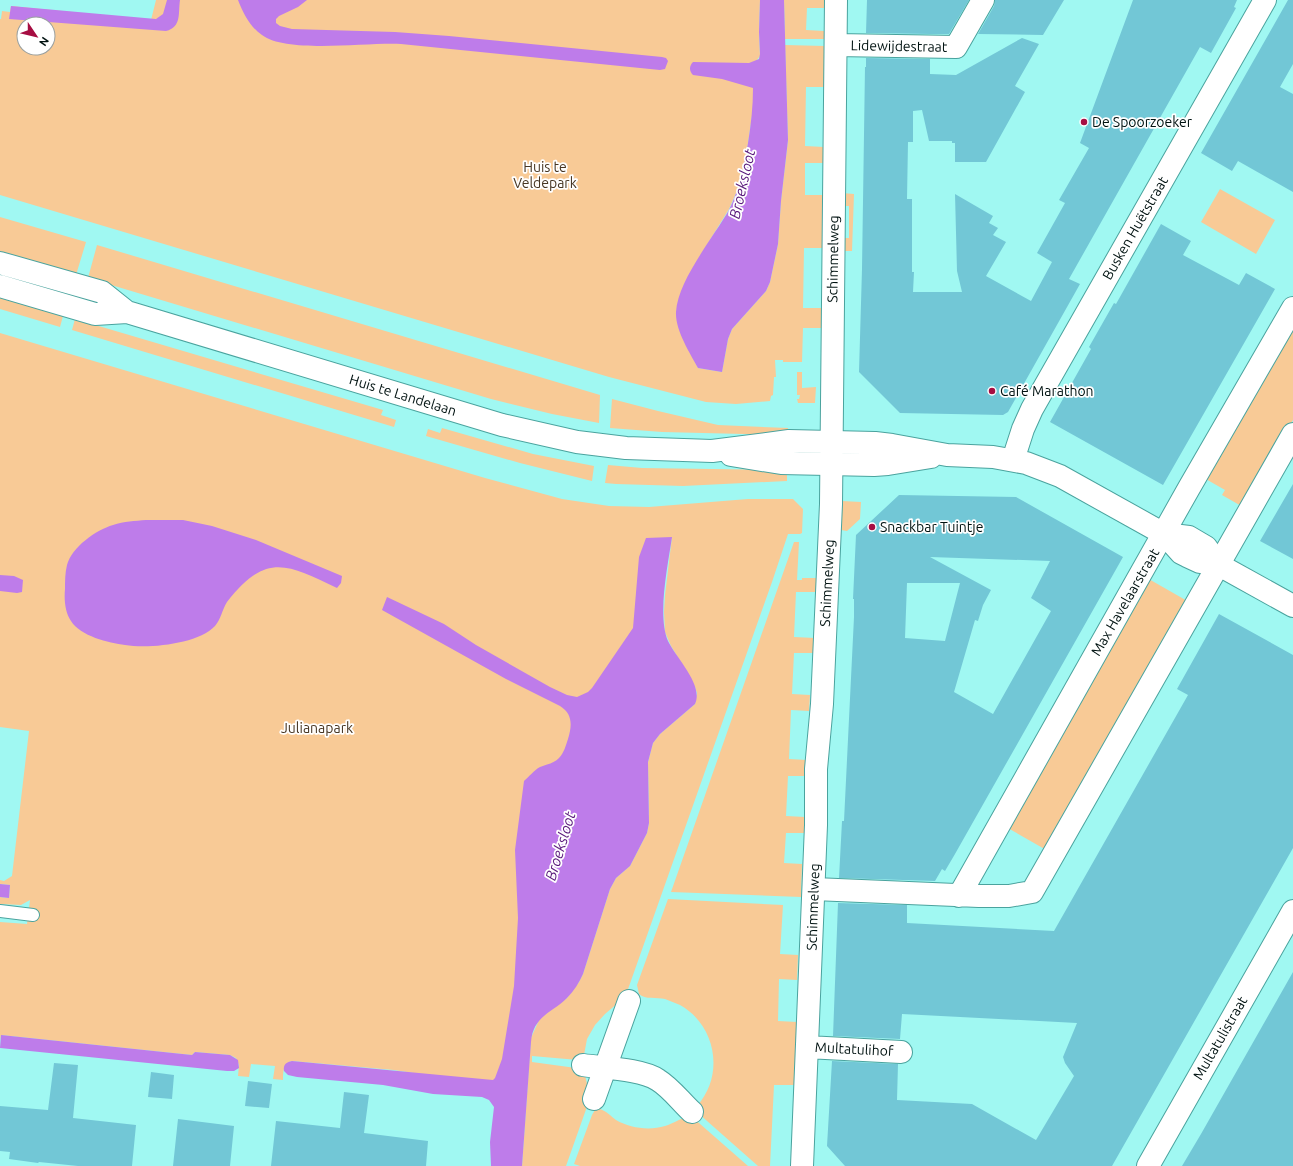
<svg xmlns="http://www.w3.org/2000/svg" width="1293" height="1166" viewBox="0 0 1293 1166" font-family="Ubuntu,sans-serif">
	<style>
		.green { fill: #f8ca96; fill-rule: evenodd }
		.water { fill: #be7cea }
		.building { fill: #72c7d6; fill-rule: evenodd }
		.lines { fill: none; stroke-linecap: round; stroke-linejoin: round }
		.lane-casing { stroke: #4aa39e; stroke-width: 14 }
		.street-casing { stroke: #4aa39e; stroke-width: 24 }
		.secondary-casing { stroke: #4aa39e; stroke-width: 24 }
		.lane { stroke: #fff; stroke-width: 12 }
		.street { stroke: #fff; stroke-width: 22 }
		.secondary { stroke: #fff; stroke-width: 22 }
		.poi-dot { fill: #a60d42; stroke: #fff; stroke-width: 1.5 }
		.labels { text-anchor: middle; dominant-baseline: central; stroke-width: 3.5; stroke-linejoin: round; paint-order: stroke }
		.street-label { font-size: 14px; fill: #001211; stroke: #fff }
		.poi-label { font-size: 14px; fill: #001211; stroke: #fff; text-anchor: start }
		.park-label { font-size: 14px; fill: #473623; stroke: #fff }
		.water-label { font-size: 15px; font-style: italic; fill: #59197b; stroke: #fff }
	</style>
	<rect width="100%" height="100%" fill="#a0f8f2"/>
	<path class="green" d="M 156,0 L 760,0 L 759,32 L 760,56 L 756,61 L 753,88 L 753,109 L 744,170 L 740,184 L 729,209 L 697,261 L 683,288 L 678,326 L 698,368 L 722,372 L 728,339 L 732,329 L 766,291 L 770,282 L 778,244 L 781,201 L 788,140 L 785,45 L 825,46 L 825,87 L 806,87 L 805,146 L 824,147 L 823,163 L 805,163 L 805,195 L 823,195 L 822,248 L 804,248 L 803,308 L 822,308 L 821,328 L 803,328 L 802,362 L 783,362 L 783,360 L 775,360 L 776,377 L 774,377 L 773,395 L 771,396 L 770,401 L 736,404 L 706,402 L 609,377 L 0,195 L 0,19 L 1,19 L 2,11 L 10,12 L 11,6 L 151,20 ZM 24,24 L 48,24 L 48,48 L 24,48 Z
		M 784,0 L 825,0 L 825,8 L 807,8 L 806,30 L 824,31 L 825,39 L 785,39 Z
		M 1220,189 L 1275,220 L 1256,254 L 1201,222 Z
		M 842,193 L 854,194 L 852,251 L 841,251 L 842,238 L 849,238 L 849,206 L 842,206 Z
		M 0,217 L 86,242 L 76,275 L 0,252 Z
		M 97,245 L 600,395 L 599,423 L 552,414 L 491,399 L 88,278 Z
		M 0,297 L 63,316 L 60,327 L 0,309 Z
		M 75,319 L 383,410 L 381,415 L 396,420 L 394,427 L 72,330 Z
		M 1293,322 L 1293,420 L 1243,507 L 1222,495 L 1225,490 L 1204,478 Z
		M 0,333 L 485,478 L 562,499 L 609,506 L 649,507 L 748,499 L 793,499 L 803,509 L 802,533 L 800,534 L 788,534 L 772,582 L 627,992 L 619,1002 L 605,1014 L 595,1025 L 587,1039 L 584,1055 L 578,1060 L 532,1056 L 532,1062 L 576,1068 L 585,1075 L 589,1093 L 589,1101 L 566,1166 L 522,1166 L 531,1038 L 539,1020 L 543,1016 L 567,998 L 579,982 L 583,974 L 610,889 L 616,878 L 630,866 L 647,833 L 649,823 L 648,762 L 653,743 L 660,734 L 695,704 L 697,693 L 695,687 L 688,674 L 671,646 L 665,632 L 664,612 L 665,595 L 672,537 L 512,1088 L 394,1070 L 292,1061 C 283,1063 283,1072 283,1080 L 273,1079 L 275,1066 L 251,1064 L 249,1077 L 238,1076 L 239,1065 L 236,1058 L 230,1055 L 195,1052 L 192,1055 L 1,1035 L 0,1040 L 0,922 L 27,924 L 30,900 L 21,905 L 0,904 L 0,897 L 9,898 L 10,885 L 0,884 L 0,880 L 4,881 L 12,876 L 29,731 L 0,727 Z
		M 797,372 L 802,372 L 802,388 L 816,387 L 815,403 L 798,403 L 797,399 L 799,399 L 800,395 L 797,395 Z
		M 612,399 L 658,411 L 718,425 L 788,428 L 788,435 L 662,432 L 610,428 Z
		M 442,428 L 533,454 L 594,466 L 592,481 L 520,463 L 426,436 L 428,429 L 440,433 Z
		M 608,465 L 642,468 L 787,470 L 787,481 L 683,486 L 616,484 L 605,483 Z
		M 842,501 L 861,502 L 860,519 L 847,531 L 841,530 Z
		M 794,542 L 799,542 L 797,580 L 802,580 L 802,578 L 818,578 L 817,592 L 796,592 L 794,637 L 815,638 L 814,653 L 794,653 L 792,694 L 810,695 L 809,711 L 791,710 L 789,759 L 807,760 L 807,776 L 788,776 L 786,816 L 805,817 L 804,833 L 786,833 L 784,863 L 802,864 L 801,897 L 671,892 Z
		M 1147,578 L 1189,602 L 1048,851 L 1006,827 Z
		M 668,899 L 783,905 L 780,954 L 798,955 L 797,980 L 779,979 L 778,1021 L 797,1022 L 794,1085 L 774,1085 L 770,1166 L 758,1166 L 698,1113 L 697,1106 C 725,1075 716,1025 680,1005 C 675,1003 670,1001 665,999 C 657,997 645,1000 639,994 L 637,985 Z
		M 600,1109 C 606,1111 611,1116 616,1120 C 630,1128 649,1131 665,1126 C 673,1124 684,1116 691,1116 L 748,1166 L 580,1166 L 574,1164 L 592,1115 L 595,1110 Z"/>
	<path class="water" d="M 167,0 L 180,0 C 178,13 182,27 166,31 L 9,19 L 11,6 L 156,19 L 163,14 Z
		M 238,0 L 307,0 L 298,7 L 279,16 L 276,19 L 276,23 L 280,26 L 292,29 L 395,32 L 449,36 L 662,57 L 666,58 L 668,61 L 665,69 L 660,70 L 401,44 C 367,42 287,54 262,35 C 250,27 243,13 238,0 Z
		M 760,0 L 784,0 L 788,140 L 781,201 L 778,244 L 770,282 L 766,291 L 732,329 L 728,339 L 722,372 L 698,368 C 690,353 675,330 676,312 C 678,280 713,238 729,210 C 740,188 744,166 748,143 C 751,124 753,107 753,88 L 722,79 L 693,75 C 689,71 689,66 693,62 L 749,63 L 759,59 L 760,54 L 759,32 Z
		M 146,520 L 183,520 L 212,526 L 256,540 L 342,576 L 341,583 L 337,588 C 287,564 266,552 227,602 C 222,610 221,619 215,626 C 198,644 149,649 125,645 C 109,643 80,636 71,621 C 65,612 64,600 65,589 C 65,581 65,573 67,565 C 72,547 96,530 113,525 C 124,521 135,521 146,520 Z
		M 672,537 C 668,565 657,615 668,641 C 676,658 704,685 695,704 L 660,734 L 653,743 L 648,762 L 649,823 L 647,833 L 630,866 L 616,878 L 610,889 L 583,974 C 579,983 574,991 567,998 C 552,1013 533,1016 531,1042 L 522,1166 L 491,1166 L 490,1142 L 494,1107 L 489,1100 L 482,1097 L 433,1094 L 383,1085 L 297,1077 L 288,1075 L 284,1071 C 283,1065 286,1062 292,1061 L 493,1080 L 495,1078 L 502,1059 L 514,986 L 518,918 L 515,850 L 524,781 C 529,777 534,770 540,767 C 547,764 553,764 559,758 C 564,753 566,745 568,739 C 572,726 573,714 560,706 L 506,679 L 382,610 L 387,597 L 444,624 L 476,645 L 550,687 L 567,695 L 577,697 L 588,692 L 592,688 L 633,628 L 639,557 L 646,538 Z
		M 0,575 L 14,576 L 23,580 L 22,592 L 17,593 L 0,591 Z
		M 0,884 L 10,885 L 9,898 L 0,897 Z
		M 1,1035 L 192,1055 L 195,1052 L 230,1055 L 238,1060 L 239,1068 L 234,1071 L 227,1071 L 0,1048 Z"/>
	<path class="building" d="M 867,0 L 969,0 L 949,34 L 930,34 L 866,33 Z
		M 995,0 L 1064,0 L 1043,35 L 978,34 L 994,6 Z
		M 1133,0 L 1237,0 L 1234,7 L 1236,8 L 1211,53 L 1200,47 L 1069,279 L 1080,284 L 1008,412 L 1003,415 L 900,413 L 859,372 L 862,269 L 865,67 L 866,67 L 866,58 L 930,59 L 930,74 L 956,75 L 1022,38 L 1039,44 L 1015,86 L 1025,92 L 986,162 L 955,162 L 955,143 L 952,143 L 952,141 L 929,141 L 922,110 L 913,111 L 913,142 L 908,142 L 907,199 L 912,199 L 912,272 L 914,272 L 913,292 L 962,292 L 957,271 L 955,194 L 993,216 L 989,223 L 998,228 L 993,235 L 1006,242 L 986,276 L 1031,301 L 1052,262 L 1037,253 L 1065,203 L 1059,200 L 1089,148 L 1080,143 Z
		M 1288,0 L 1293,0 L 1293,64 L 1280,87 L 1293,94 L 1293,192 L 1238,161 L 1232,171 L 1201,153 Z
		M 1161,224 L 1191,241 L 1183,255 L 1239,285 L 1246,273 L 1275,289 L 1163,485 L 1050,422 L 1091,349 L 1089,347 L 1114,303 L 1116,304 Z
		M 1293,484 L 1293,559 L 1260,541 Z
		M 899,495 L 1016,497 L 1123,557 L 955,854 L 945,871 L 942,869 L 935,881 L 839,878 L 842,821 L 844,821 L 854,617 L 854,599 L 853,599 L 856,535 ZM 930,557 L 1050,561 L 1031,598 L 1051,611 L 993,714 L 954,692 L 975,620 L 978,621 L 983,605 L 991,590 ZM 907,583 L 960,583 L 945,641 L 905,638 Z
		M 1219,614 L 1293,655 L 1293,848 L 1112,1166 L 845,1166 L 827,1146 L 832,1061 L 898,1064 L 897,1100 L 972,1104 L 1036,1140 L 1074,1076 L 1065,1063 L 1063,1057 L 1077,1023 L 902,1014 L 900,1039 L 833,1036 L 838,903 L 907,905 L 907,923 L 1054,931 L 1188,695 L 1177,689 Z
		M 1293,972 L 1293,1166 L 1182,1166 L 1201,1134 Z
		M 54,1063 L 78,1065 L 73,1118 L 136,1125 L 132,1166 L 78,1166 L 39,1162 L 38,1163 L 9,1159 L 10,1152 L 0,1151 L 0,1106 L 48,1110 Z
		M 151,1072 L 174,1075 L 172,1099 L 148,1097 Z
		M 248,1081 L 272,1084 L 269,1108 L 245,1106 Z
		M 344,1092 L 369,1095 L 364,1133 L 428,1141 L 426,1166 L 271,1166 L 276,1121 L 340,1128 Z
		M 178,1119 L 234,1126 L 230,1166 L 173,1166 Z"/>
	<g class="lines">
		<g class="lane-casing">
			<path id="lane" d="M 0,911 L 33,915"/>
		</g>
		<g class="street-casing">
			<path id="street" d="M 836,45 L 956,47 L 983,0
				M 1013,460 L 1023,429 L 1032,409 L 1265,0
				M 814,889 L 979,896 L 1009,896 L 1032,892 L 1293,434
				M 959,896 L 1189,488 L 1293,308
				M 807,1047 L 901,1052
				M 583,1065 C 603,1068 642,1069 658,1080 C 671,1088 681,1102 692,1112
				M 594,1099 L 629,1001
				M 802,1166 L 816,825 L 816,769 L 822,704 L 831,504 L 836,0
				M 1148,1166 L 1293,911"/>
		</g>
		<g class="secondary-casing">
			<path id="secondary" d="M 0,263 L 102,292 L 127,312
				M 0,286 L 95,314 L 127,312 L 502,425 L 577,442 L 626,448 L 712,451 L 789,441 L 875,443 L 892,445 L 947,455 L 993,457 L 1026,463 L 1060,476 L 1164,534 L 1181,553 L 1187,556 L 1200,562 L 1219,565 L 1293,606
				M 731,455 L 781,463 L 874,465 L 888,464 L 931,457
				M 1164,534 L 1189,537 L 1206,547 L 1219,565"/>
		</g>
		<use href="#lane" class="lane"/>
		<use href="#street" class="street"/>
		<use href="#secondary" class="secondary"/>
	</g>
	<g class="poi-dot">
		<circle cx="1084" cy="122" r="4"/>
		<circle cx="992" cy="391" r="4"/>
		<circle cx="872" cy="527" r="4"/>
	</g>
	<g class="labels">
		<g class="street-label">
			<text transform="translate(899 46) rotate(1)">Lidewijdestraat</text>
			<text transform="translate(1135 228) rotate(-60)">Busken Huëtstraat</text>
			<text transform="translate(833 259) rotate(-89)">Schimmelweg</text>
			<text transform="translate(403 395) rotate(17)">Huis te Landelaan</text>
			<text transform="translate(827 583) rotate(-87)">Schimmelweg</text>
			<text transform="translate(1125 602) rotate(-60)">Max Havelaarstraat</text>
			<text transform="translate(813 907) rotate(-88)">Schimmelweg</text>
			<text transform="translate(1220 1038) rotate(-60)">Multatulistraat</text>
			<text transform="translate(854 1049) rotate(3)">Multatulihof</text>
		</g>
		<g class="poi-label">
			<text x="1092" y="122">De Spoorzoeker</text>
			<text x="1000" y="391">Café Marathon</text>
			<text x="880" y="527">Snackbar Tuintje</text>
		</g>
		<g class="park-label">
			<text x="545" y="167">Huis te<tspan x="545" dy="16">Veldepark</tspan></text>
			<text x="317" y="728">Julianapark</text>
		</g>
		<g class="water-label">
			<text transform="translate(742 184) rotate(-77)">Broeksloot</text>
			<text transform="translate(560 846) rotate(-73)">Broeksloot</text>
		</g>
	</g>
	<g transform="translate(36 36) rotate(125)"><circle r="19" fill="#ffffff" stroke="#99a0a0"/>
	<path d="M0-3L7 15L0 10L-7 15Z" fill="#a60d42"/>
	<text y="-6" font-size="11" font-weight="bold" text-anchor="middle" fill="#001211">N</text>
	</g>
</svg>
